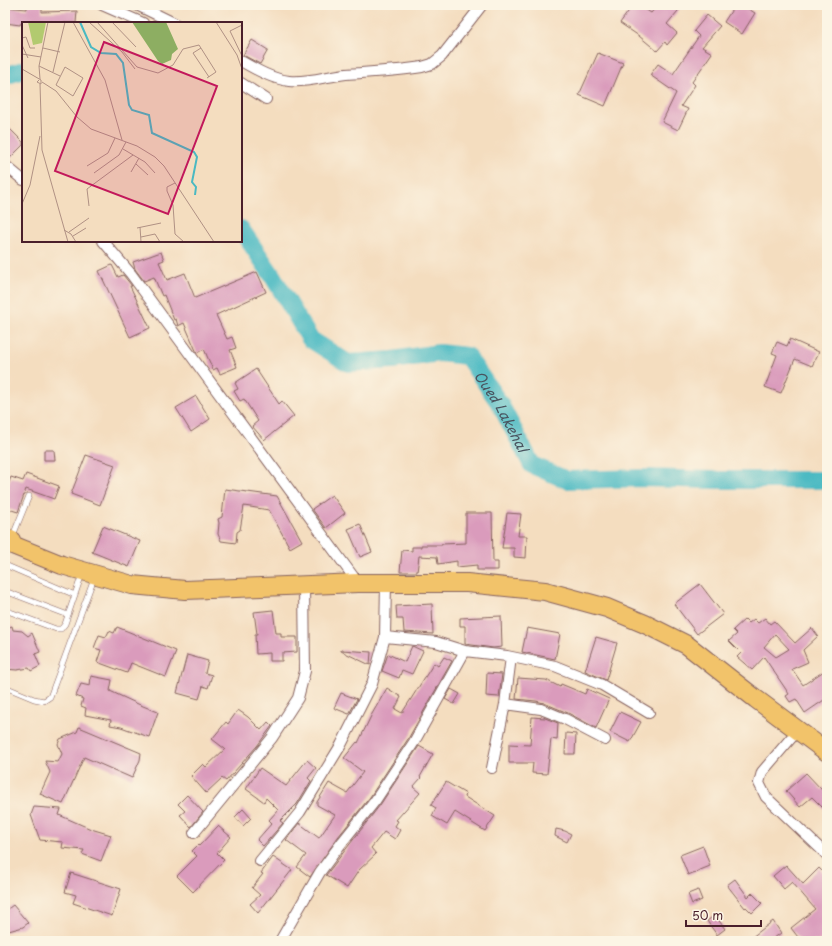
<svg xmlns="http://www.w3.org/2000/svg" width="832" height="946" viewBox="0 0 832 946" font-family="'Playpen Sans',sans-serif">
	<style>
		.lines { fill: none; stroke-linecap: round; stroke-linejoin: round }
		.river { stroke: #4ab9c2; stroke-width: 18 }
		.building { fill: #da9bbc; fill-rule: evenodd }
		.lane-casing { stroke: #86625f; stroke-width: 6 }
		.street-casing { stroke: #86625f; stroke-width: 12 }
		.highway-casing { stroke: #86625f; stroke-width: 20 }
		.lane { stroke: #fff; stroke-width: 5 }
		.street { stroke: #fff; stroke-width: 10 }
		.highway { stroke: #f2c36a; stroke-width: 18 }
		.labels { text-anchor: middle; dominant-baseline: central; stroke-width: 3; stroke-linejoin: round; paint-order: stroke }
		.water-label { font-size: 14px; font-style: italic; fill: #4a5560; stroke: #fcf5e5 }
		.inset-river { fill: none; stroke: #4ab9c2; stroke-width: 2 }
		.inset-road { fill: none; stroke: #b09184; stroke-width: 1 }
		.view { fill: #c2185b; fill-opacity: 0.15; stroke: #c2185b; stroke-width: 2 }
		.inset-edge { fill: none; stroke: #4a1f2b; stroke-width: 2 }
	</style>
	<rect width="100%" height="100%" fill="#fcf5e5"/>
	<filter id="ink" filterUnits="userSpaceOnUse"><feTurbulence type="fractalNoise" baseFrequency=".025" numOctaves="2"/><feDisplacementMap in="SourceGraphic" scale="8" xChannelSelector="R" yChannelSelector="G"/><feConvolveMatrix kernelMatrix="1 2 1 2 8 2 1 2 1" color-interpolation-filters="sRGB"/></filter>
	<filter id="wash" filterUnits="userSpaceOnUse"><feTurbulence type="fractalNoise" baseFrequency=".012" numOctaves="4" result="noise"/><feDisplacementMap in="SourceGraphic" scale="16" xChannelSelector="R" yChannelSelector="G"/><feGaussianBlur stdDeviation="0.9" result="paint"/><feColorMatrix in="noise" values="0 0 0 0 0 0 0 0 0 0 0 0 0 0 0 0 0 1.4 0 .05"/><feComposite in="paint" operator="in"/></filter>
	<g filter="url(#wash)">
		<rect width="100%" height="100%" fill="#f4ddbf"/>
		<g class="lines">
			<g class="river">
				<path d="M 5,76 L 23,70"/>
				<path id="s1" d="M 241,229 L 272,275 L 310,339 L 348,363 L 393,360 L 439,353 L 467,356 L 500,404 L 532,465 L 567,480 L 645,478 L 715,480 L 827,480"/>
			</g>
		</g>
		<g id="blocks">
			<path class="building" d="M 27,5 L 42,5 L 42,12 L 77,11 L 76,23 L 21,23 L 20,25 L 5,23 L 5,7 L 27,9 Z
				M 633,5 L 639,5 L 651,13 L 658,5 L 683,5 L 667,24 L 677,33 L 667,45 L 665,42 L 657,51 L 639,36 L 620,23 Z
				M 735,5 L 742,5 L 755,13 L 742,34 L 724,22 Z
				M 707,15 L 720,26 L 702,47 L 712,53 L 692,82 L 695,85 L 681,106 L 688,109 L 678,130 L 662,122 L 676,93 L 650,75 L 658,64 L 673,74 L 699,36 L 694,31 Z
				M 252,40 L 268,50 L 260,64 L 243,55 Z
				M 598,53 L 623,63 L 605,106 L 579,95 Z
				M 5,124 L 23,142 L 23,145 L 8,160 L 5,159 Z
				M 161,252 L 164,260 L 159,262 L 167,280 L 185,273 L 195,298 L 257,272 L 266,292 L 216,315 L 227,339 L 232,337 L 236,348 L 230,350 L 237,367 L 220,374 L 217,368 L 213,370 L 204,349 L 197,353 L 184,323 L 178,326 L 176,319 L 174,320 L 164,295 L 162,296 L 154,277 L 144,281 L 135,269 L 133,262 Z
				M 112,265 L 118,277 L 123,275 L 132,286 L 130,286 L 150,328 L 130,337 L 99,271 Z
				M 790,339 L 819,352 L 812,366 L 795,359 L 781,393 L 765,387 L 777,355 L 772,353 L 777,342 L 787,346 Z
				M 256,369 L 279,404 L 282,401 L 294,416 L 264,440 L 252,426 L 258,421 L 244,399 L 240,401 L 234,391 L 238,389 L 235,383 Z
				M 196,396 L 210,419 L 191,432 L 176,408 Z
				M 44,450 L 54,450 L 55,460 L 44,460 Z
				M 86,455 L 115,465 L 100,505 L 71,494 Z
				M 26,474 L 59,486 L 54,499 L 26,489 L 18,512 L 5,508 L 5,492 L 11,477 L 23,481 Z
				M 225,489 L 277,496 L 302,541 L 290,548 L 269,510 L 244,506 L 240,530 L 237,532 L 236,543 L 221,541 L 218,534 L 219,523 L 218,519 L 222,517 Z
				M 332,495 L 345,513 L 326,528 L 312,509 Z
				M 466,513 L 492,513 L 493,562 L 498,562 L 498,570 L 477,570 L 477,565 L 457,567 L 457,561 L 438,564 L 437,557 L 419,556 L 417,572 L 400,572 L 402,550 L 412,551 L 412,547 L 421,547 L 421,545 L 442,545 L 442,544 L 466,543 Z
				M 507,513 L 521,514 L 518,536 L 527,536 L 526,558 L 514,557 L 514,548 L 502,548 Z
				M 360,524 L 372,552 L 360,557 L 348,529 Z
				M 103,526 L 140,541 L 129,567 L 92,552 Z
				M 700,584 L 723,614 L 697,634 L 674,604 Z
				M 432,604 L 433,634 L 404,632 L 403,619 L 397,619 L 396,606 Z
				M 273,610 L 276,633 L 281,633 L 281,637 L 297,637 L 297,652 L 282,653 L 282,661 L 270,661 L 270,653 L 256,654 L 255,634 L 257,634 L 254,612 Z
				M 501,616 L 502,647 L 493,648 L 465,644 L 465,626 L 460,626 L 460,618 Z
				M 765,618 L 770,624 L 774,621 L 795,643 L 812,628 L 818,636 L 803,650 L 808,662 L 792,669 L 803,685 L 827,669 L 827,698 L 805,713 L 796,699 L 790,702 L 786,696 L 789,694 L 764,657 L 752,670 L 737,657 L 741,653 L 729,641 L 737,634 L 733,630 L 745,619 L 749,623 L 754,619 L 758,623 ZM 775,634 L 789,649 L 776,657 L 764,647 Z
				M 12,626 L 13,630 L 22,631 L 28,636 L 32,633 L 40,652 L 35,654 L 40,666 L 31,671 L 29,668 L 17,670 L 5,669 L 5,629 Z
				M 117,627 L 176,651 L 166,677 L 131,663 L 127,673 L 97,662 L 101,650 L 94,648 L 99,635 L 106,637 L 109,631 L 114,633 Z
				M 527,628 L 560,634 L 555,659 L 522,652 Z
				M 596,637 L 617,643 L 606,680 L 585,671 Z
				M 412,646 L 423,651 L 412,674 L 402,670 L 399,678 L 382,671 L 388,654 L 405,662 Z
				M 341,650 L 371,652 L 370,665 L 341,651 Z
				M 187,655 L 208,661 L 205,673 L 212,675 L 208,688 L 203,686 L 199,699 L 177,693 Z
				M 444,657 L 452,661 L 408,739 L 370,797 L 338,837 L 310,877 L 297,867 L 306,855 L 286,840 L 299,823 L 319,838 L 335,815 L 317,805 L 317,802 L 329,783 L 347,793 L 363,772 L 344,758 L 357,742 L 358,743 L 372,714 L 387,688 L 401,697 L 395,709 L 402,713 L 434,663 L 438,666 Z
				M 487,673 L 502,674 L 499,697 L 486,696 Z
				M 91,676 L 112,680 L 110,691 L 138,704 L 158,712 L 149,737 L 121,727 L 110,725 L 111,720 L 85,715 L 86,708 L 81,706 L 83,699 L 76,696 L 81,684 L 90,686 Z
				M 518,678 L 546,680 L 560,687 L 561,684 L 585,694 L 587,689 L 609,699 L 596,728 L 568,713 L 544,703 L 536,701 L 516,699 Z
				M 451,689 L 460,694 L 454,704 L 445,699 Z
				M 341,693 L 357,699 L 349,714 L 334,708 Z
				M 238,710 L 248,717 L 261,730 L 268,722 L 272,726 L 257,746 L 226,781 L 222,778 L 206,793 L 191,776 L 203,764 L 206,767 L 225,749 L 212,739 L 226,722 L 228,724 Z
				M 620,712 L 641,722 L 630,742 L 610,732 Z
				M 532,717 L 545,718 L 558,723 L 557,740 L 551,739 L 547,774 L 532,773 L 533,763 L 509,763 L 509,744 L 530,745 Z
				M 79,727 L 141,753 L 140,760 L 132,778 L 84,757 L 63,804 L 40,794 L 50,772 L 45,761 L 58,762 L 62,754 L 58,744 L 60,739 L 77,732 Z
				M 566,733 L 576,734 L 575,754 L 565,754 Z
				M 419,746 L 433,754 L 420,777 L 421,778 L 413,787 L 420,793 L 396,820 L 398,821 L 395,826 L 400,830 L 395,839 L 384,832 L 371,848 L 376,854 L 359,870 L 347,888 L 326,875 L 380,805 Z
				M 307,760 L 316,768 L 308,778 L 311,781 L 297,804 L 280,821 L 283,823 L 263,846 L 257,840 L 272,823 L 269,820 L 278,810 L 266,798 L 264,802 L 246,789 L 260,768 L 286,786 Z
				M 806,773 L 822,790 L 827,785 L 827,812 L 812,797 L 800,807 L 786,791 Z
				M 446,782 L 466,794 L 465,797 L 495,816 L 485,831 L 455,812 L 447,825 L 432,816 L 436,808 L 431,805 Z
				M 187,795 L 203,812 L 191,827 L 180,815 L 185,811 L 178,804 Z
				M 34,807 L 61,809 L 59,815 L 91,829 L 111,835 L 101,861 L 82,854 L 84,850 L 62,848 L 63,842 L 40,840 L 31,815 Z
				M 243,809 L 251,818 L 243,826 L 235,817 Z
				M 218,826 L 231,837 L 217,853 L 224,860 L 193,892 L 177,876 L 197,856 L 192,851 L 198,845 L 199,846 Z
				M 556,829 L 565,831 L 571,834 L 567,842 L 555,836 Z
				M 703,846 L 710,866 L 688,875 L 680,855 Z
				M 273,857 L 292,870 L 258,913 L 250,904 L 260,895 L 252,888 L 263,874 L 261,873 Z
				M 786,865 L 803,884 L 819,868 L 827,876 L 827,935 L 819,941 L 801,941 L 791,928 L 815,909 L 792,882 L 784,889 L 773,876 Z
				M 71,873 L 121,889 L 112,916 L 73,903 L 76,895 L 65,892 Z
				M 735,879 L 748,897 L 752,893 L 762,903 L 752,913 L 746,907 L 745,908 L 727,885 Z
				M 698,890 L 702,900 L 692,904 L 688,894 Z
				M 13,905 L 28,923 L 23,927 L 5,932 L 5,911 Z
				M 715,915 L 725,929 L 717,935 L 707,921 Z
				M 773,921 L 781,933 L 770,941 L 747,941 Z"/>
		</g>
	</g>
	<g filter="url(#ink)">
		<use href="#blocks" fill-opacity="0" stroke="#86625f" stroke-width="1"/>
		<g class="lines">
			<g class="lane-casing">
				<path id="lane" d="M 12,538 L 29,496
					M 5,565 L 75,595
					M 5,591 L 68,615
					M 5,610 L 56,629 L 61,629 L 65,624 L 82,574
					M 5,687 L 34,699 L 44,701 L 50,697 L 94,578"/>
			</g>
			<g class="street-casing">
				<path id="street" d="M 102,5 L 143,23
					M 137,5 L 174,23
					M 241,61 C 255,69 272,79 289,81 C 308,83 327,76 346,74 C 372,72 397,71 422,67 L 432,64 L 442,56 L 482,5
					M 241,83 L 266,99
					M 5,165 L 23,180
					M 103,241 L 131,274 L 358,583
					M 385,637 L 436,642 L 465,651 L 507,656 L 555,666 L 602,685 L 649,713
					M 505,704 L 541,709 L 565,719 L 605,740
					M 798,730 L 762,772 L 759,783 L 766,797 L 827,855
					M 492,768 L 505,704 L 511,657
					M 194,833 L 272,738 L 298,698 L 305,671 L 304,585
					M 260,861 L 300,812 L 341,745 L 372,684 L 385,637 L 386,583
					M 280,941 L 320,872 L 343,841 L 375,801 L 414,742 L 465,651"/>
			</g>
			<g class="highway-casing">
				<path id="highway" d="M 5,538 L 11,540 L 10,544 L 62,565 L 132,585 L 185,590 L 358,583 L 467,583 L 545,591 L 607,608 L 645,624 L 687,645 L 756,699 L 827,752"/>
			</g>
			<use href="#lane" class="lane"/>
			<use href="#street" class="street"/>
			<use href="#highway" class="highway"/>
		</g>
	</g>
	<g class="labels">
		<g class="water-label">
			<text stroke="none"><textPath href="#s1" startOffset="360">Oued Lakehal</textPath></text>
		</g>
	</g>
	<g transform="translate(22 22)">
		<rect width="220" height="220" fill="#f4ddbf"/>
		<path d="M 6,0 L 24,0 L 20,21 L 11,23 Z" fill="#b2ca6f"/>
		<path d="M 110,0 L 144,0 L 156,27 L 150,32 L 149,38 L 140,42 L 136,39 Z" fill="#8dae62"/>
		<path class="inset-river" d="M 58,0 L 69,25 L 79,31 L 94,32 L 101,41 L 107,83 L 110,88 L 127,93 L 130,111 L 172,130 L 175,135 L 170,160 L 174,165 L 173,173"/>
		<path class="inset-road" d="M 51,0 L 83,58 L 100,118M 67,0 L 100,30 L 113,47M 75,0 L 115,45 L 136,51 L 151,43 L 161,27 L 177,23 L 194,50 L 185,56M 90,0 L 114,25M 194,0 L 215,33 L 220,47M 220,3 L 208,9 L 220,34M 0,16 L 4,15 L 8,26 L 13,26M 0,23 L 6,36M 21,26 L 38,30M 179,26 L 171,31 L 187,55M 0,32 L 19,35M 17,44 L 38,54M 43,45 L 61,56 L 51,74 L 34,63 ZM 0,47 L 19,58 L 19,62 L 15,60 L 17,58M 31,50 L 43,0M 18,57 L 17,44 L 26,0M 20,60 L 34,69 L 55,95 L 69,107 L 115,124 L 133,135 L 142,144 L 192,220M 18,62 L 20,128 L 46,220M 101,127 L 123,140 L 133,151M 114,142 L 126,153M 65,144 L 86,131 L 93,116M 109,150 L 117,136M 72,151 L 97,133 L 104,120M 153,161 L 145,165 L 145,169 L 151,183 L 153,212 L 162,220M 0,182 L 8,163 L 18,114M 67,184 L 65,167 L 111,133M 118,205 L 119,220M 115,206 L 139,201M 42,208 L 49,212 L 54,220M 47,210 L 67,196M 51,214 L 64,206M 119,215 L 133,212 L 138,220"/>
		<path class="view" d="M 82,20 L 195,64 L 146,192 L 33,149 Z"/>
		<rect width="220" height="220" class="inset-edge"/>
	</g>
	<rect width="832" height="946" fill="none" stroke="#fcf5e5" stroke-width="20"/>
	<path d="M686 920v6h75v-6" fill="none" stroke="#4a1f2b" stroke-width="2"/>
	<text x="692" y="920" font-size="12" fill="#4a1f2b" stroke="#fcf5e5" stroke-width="3" paint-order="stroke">50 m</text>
</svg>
